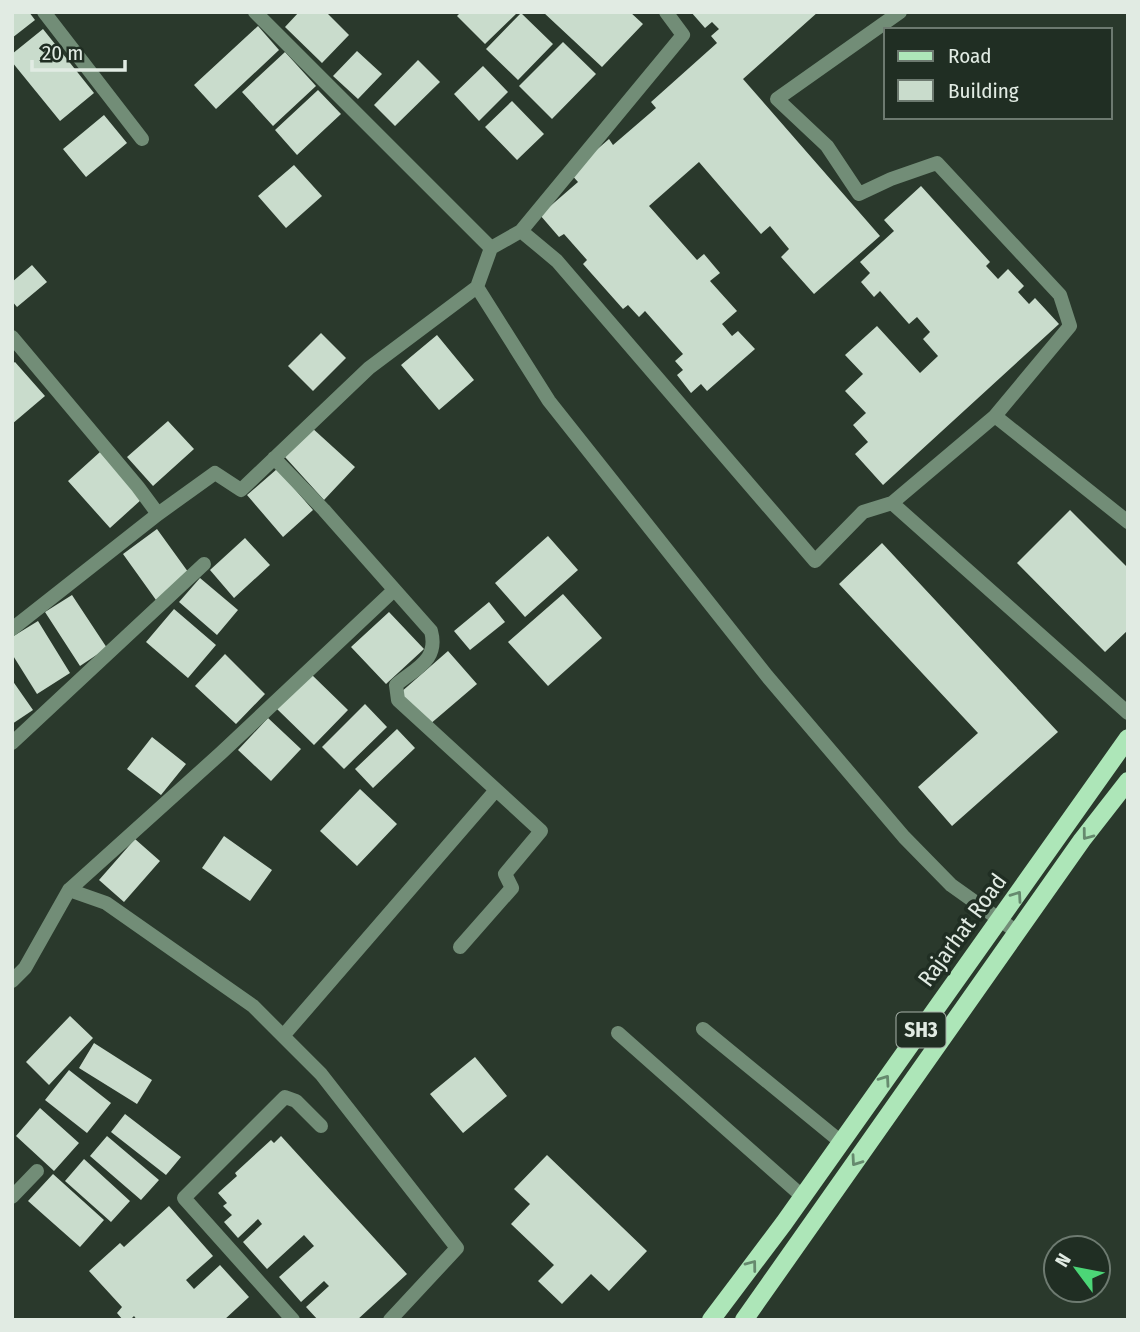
<svg xmlns="http://www.w3.org/2000/svg" width="1140" height="1332" viewBox="0 0 1140 1332" font-family="'Fira Sans Condensed',sans-serif">
	<style>
		.building { fill: #c9dccc }
		.lines { fill: none; stroke-linecap: round; stroke-linejoin: round }
		.lane { stroke: #728d77; stroke-width: 14 }
		.street { stroke: #728d77; stroke-width: 14 }
		.primary { stroke: #ade6b8; stroke-width: 18 }
		.oneway { stroke: #668a6e }
		.labels { text-anchor: middle; dominant-baseline: central; stroke-width: 7; stroke-linejoin: round; paint-order: stroke }
		.shield { fill: #202e23; stroke: #a7b2a9; stroke-width: 2 }
		.shield-label { font-size: 21px; font-weight: bold; fill: #e1ebe3 }
		.street-label { font-size: 23px; fill: #e1ebe3; stroke: #202e23 }
	</style>
	<rect width="100%" height="100%" fill="#2a392c"/>
	<path class="building" d="M 12,12 L 29,12 L 35,20 L 12,38 Z
		M 299,12 L 326,12 L 349,35 L 322,63 L 285,27 Z
		M 461,12 L 518,12 L 485,44 L 457,16 Z
		M 543,12 L 630,12 L 643,24 L 602,67 Z
		M 691,12 L 818,12 L 743,79 L 880,236 L 814,294 L 781,257 L 789,249 L 770,226 L 761,234 L 699,162 L 649,206 L 697,260 L 704,254 L 720,273 L 710,281 L 737,311 L 722,324 L 732,336 L 738,331 L 755,349 L 707,391 L 701,384 L 691,393 L 677,375 L 683,370 L 675,361 L 683,354 L 645,311 L 639,317 L 628,305 L 623,309 L 583,264 L 587,260 L 564,234 L 559,237 L 540,215 L 578,182 L 570,173 L 609,139 L 613,145 L 656,108 L 651,102 L 717,43 L 711,36 L 719,29 L 712,22 L 705,28 Z
		M 521,13 L 553,44 L 518,80 L 486,49 Z
		M 258,26 L 279,50 L 216,109 L 194,85 Z
		M 43,29 L 94,93 L 60,121 L 12,62 L 12,54 Z
		M 563,42 L 596,74 L 552,119 L 519,86 Z
		M 357,51 L 382,74 L 358,99 L 333,76 Z
		M 285,52 L 316,86 L 273,126 L 242,92 Z
		M 418,60 L 440,82 L 395,126 L 374,105 Z
		M 483,66 L 508,92 L 479,121 L 454,94 Z
		M 318,90 L 341,114 L 297,155 L 275,130 Z
		M 512,101 L 544,134 L 517,160 L 485,127 Z
		M 104,115 L 127,143 L 86,177 L 63,149 Z
		M 294,165 L 322,196 L 286,228 L 258,196 Z
		M 921,186 L 990,262 L 986,266 L 998,279 L 1008,269 L 1024,286 L 1018,292 L 1029,304 L 1035,298 L 1059,324 L 883,485 L 855,454 L 868,442 L 853,425 L 866,413 L 845,391 L 863,374 L 845,355 L 877,326 L 920,373 L 938,356 L 923,339 L 930,332 L 917,317 L 909,324 L 880,291 L 874,297 L 861,282 L 870,273 L 860,262 L 894,231 L 884,220 Z
		M 32,265 L 47,282 L 17,307 L 12,301 L 12,282 Z
		M 321,333 L 346,358 L 313,391 L 288,366 Z
		M 437,335 L 474,380 L 439,410 L 401,365 Z
		M 15,362 L 45,396 L 12,424 L 12,364 Z
		M 168,421 L 194,449 L 153,486 L 127,457 Z
		M 311,427 L 355,467 L 324,500 L 285,457 Z
		M 100,452 L 142,499 L 110,528 L 68,481 Z
		M 277,469 L 313,510 L 283,537 L 247,495 Z
		M 1070,510 L 1128,568 L 1128,630 L 1105,652 L 1017,563 Z
		M 157,529 L 191,576 L 156,600 L 123,554 Z
		M 548,536 L 578,570 L 525,617 L 495,583 Z
		M 245,538 L 270,565 L 234,598 L 210,570 Z
		M 882,543 L 1058,732 L 952,826 L 918,787 L 978,733 L 839,584 Z
		M 200,578 L 238,610 L 217,635 L 179,602 Z
		M 563,594 L 602,638 L 548,686 L 508,642 Z
		M 72,595 L 107,648 L 80,666 L 45,612 Z
		M 489,602 L 505,622 L 470,650 L 454,631 Z
		M 174,609 L 216,645 L 188,678 L 146,642 Z
		M 389,612 L 424,649 L 386,684 L 351,647 Z
		M 38,621 L 70,673 L 37,694 L 12,654 L 12,637 Z
		M 448,651 L 477,684 L 429,725 L 400,693 Z
		M 225,654 L 265,694 L 236,724 L 195,686 Z
		M 311,674 L 348,710 L 314,745 L 277,709 Z
		M 12,680 L 33,710 L 12,724 Z
		M 365,704 L 387,727 L 344,769 L 322,747 Z
		M 268,718 L 301,749 L 271,781 L 238,750 Z
		M 397,729 L 415,748 L 373,788 L 355,769 Z
		M 152,737 L 186,764 L 161,795 L 127,769 Z
		M 360,789 L 397,824 L 357,866 L 320,831 Z
		M 224,836 L 272,870 L 250,901 L 202,868 Z
		M 135,839 L 160,861 L 124,902 L 99,880 Z
		M 70,1016 L 93,1038 L 49,1085 L 26,1062 Z
		M 94,1043 L 152,1080 L 137,1104 L 79,1068 Z
		M 475,1057 L 507,1096 L 463,1133 L 430,1094 Z
		M 69,1070 L 111,1103 L 87,1133 L 45,1100 Z
		M 40,1108 L 79,1143 L 54,1171 L 16,1136 Z
		M 125,1114 L 181,1157 L 166,1175 L 111,1132 Z
		M 107,1136 L 159,1180 L 141,1200 L 90,1156 Z
		M 281,1136 L 407,1274 L 357,1320 L 318,1320 L 306,1307 L 329,1286 L 324,1281 L 301,1302 L 279,1277 L 314,1246 L 304,1235 L 267,1269 L 243,1242 L 262,1224 L 258,1219 L 238,1238 L 224,1222 L 232,1215 L 223,1206 L 227,1203 L 218,1193 L 237,1176 L 235,1173 L 271,1140 L 274,1143 Z
		M 547,1155 L 647,1251 L 609,1291 L 591,1274 L 562,1304 L 538,1281 L 554,1265 L 511,1224 L 530,1204 L 514,1189 Z
		M 84,1159 L 130,1201 L 111,1222 L 65,1181 Z
		M 53,1174 L 104,1220 L 80,1247 L 28,1201 Z
		M 169,1206 L 213,1256 L 186,1280 L 194,1289 L 220,1265 L 249,1297 L 224,1320 L 137,1320 L 134,1316 L 130,1320 L 123,1320 L 117,1313 L 122,1307 L 89,1271 L 120,1243 L 124,1247 Z"/>
	<g class="lines">
		<path class="lane" d="M 618,1033 L 802,1196
			M 293,1320 L 184,1198 L 285,1097 L 296,1101 L 321,1126"/>
		<path class="street" d="M 44,12 L 142,139
			M 666,12 L 683,35 L 521,231 L 557,261 L 815,561 L 863,512 L 892,503 L 1128,713
			M 491,248 L 521,231
			M 477,287 L 549,401 L 767,676 L 904,837 L 951,885 L 1017,932
			M 12,337 L 138,487 L 158,514 L 12,629
			M 995,416 L 1128,522
			M 274,458 L 324,510 L 431,631 C 439,660 416,668 396,685 L 398,700 L 541,831 L 505,874 L 512,888 L 460,947
			M 892,503 L 995,416 L 1070,326 L 1060,295 L 937,163 L 891,179 L 859,194 L 827,146 L 777,99 L 900,12
			M 158,514 L 215,473 L 241,490 L 369,368 L 477,287 L 491,248 L 255,12
			M 12,743 L 204,564
			M 69,890 L 221,753 L 393,591
			M 12,981 L 25,968 L 69,890 L 106,903 L 253,1006 L 321,1074 L 457,1248 L 390,1320
			M 703,1029 L 841,1142
			M 283,1036 L 496,790
			M 12,1197 L 37,1171"/>
		<path class="primary" d="M 711,1320 L 784,1223 L 1128,738
			M 744,1320 L 1082,840 L 1128,781"/>
	</g>
	<defs><path id="oneway-chevron" d="M-2-3.5L2.5 0L-2 3.5" fill="none" stroke-width="1.6" stroke-linecap="round" stroke-linejoin="round" transform="scale(1.75)"/></defs>
	<g class="oneway">
		<use href="#oneway-chevron" transform="translate(1087 835) rotate(127)"/>
		<use href="#oneway-chevron" transform="translate(1017 896) rotate(-55)"/>
		<use href="#oneway-chevron" transform="translate(885 1080) rotate(-55)"/>
		<use href="#oneway-chevron" transform="translate(856 1161) rotate(125)"/>
		<use href="#oneway-chevron" transform="translate(752 1265) rotate(-53)"/>
	</g>
	<g class="labels">
		<rect class="shield" x="896.5" y="1012.5" width="49" height="35" rx="5"/>
		<g class="shield-label">
			<text x="921" y="1030">SH3</text>
		</g>
		<g class="street-label">
			<text transform="translate(962 930) rotate(-54)">Rajarhat Road</text>
		</g>
	</g>
	<rect width="1140" height="1332" fill="none" stroke="#e1ebe3" stroke-width="28"/>
	<rect x="884" y="28" width="228" height="91" fill="#202e23" stroke="#6d7a70" stroke-width="2"/>
	<rect x="898" y="51" width="35" height="10" fill="#ade6b8" stroke="#6d7a70" stroke-width="2"/>
	<text x="948" y="63" font-size="21" fill="#e1ebe3">Road</text>
	<rect x="898" y="80" width="35" height="21" fill="#c9dccc" stroke="#6d7a70" stroke-width="2"/>
	<text x="948" y="98" font-size="21" fill="#e1ebe3">Building</text>
	<g transform="translate(1077 1269) rotate(302)"><circle r="33" fill="#202e23" stroke="#6d7a70" stroke-width="2"/>
	<path d="M0-5L12 26L0 18L-12 26Z" fill="#4cd677"/>
	<text y="-10" font-size="19" font-weight="bold" text-anchor="middle" fill="#e1ebe3">N</text>
	</g>
	<path d="M32 60v10h93v-10" fill="none" stroke="#e1ebe3" stroke-width="3.5"/>
	<text x="42" y="60" font-size="21" fill="#e1ebe3" stroke="#202e23" stroke-width="5" paint-order="stroke">20 m</text>
</svg>
